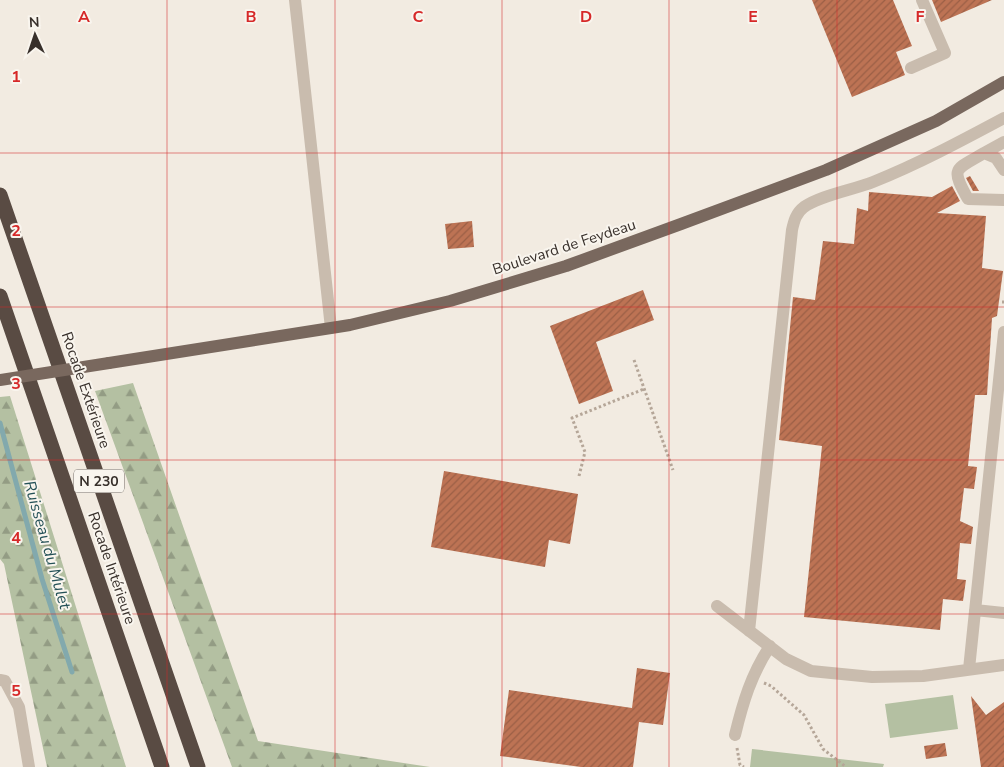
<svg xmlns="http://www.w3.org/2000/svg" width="1004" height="767" viewBox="0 0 1004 767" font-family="'Nunito Sans',sans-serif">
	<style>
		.forest { fill: url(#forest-firs) }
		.green { fill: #b4c0a2 }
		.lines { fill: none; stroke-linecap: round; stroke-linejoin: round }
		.stream { stroke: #82a9ad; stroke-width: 5 }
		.building { fill: url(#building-hatch) }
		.path { stroke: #b5a698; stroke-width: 3; stroke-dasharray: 2.5 2.5; stroke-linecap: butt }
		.minor { stroke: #c9bcae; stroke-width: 12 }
		.major { stroke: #79685e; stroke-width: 12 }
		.highway { stroke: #594b43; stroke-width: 15 }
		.major-bridge { stroke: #79685e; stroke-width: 12 }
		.grid { fill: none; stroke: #d62828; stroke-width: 1; stroke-opacity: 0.55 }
		.labels { text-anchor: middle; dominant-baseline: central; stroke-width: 4; stroke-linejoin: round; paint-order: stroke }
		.shield { fill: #f9f5ee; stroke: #726b66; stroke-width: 1 }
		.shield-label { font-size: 14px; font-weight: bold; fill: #38302b }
		.street-label { font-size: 15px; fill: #38302b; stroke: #f9f5ee }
		.water-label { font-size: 16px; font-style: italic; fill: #245157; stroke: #f9f5ee }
		.grid-label { font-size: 16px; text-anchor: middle; font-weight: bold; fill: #d62828; stroke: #f9f5ee; stroke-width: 4; stroke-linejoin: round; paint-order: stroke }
	</style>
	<defs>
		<pattern id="forest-firs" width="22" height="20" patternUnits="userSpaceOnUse" patternTransform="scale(1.25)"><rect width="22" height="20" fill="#b4c0a2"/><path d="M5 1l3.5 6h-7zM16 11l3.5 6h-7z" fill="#939c84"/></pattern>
		<pattern id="building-hatch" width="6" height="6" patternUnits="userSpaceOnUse" patternTransform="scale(1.25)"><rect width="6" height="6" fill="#bd7354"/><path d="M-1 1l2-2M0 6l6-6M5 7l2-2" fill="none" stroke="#9b5f46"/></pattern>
	</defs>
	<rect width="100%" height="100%" fill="#f2ebe1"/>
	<path class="forest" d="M 133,383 L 258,741 L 430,767 L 232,767 L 95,391 Z
		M 10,396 L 126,767 L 47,767 L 4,564 L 0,559 L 0,397 Z"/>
	<path class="green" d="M 953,695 L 958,729 L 890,738 L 885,704 Z
		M 752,749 L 884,764 L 883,767 L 750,767 Z"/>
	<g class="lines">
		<path class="stream" d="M 0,423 L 42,579 L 72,672"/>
	</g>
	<path class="building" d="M 812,0 L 893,0 L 912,46 L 896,52 L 905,75 L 852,97 Z
		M 932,0 L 992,0 L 941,22 Z
		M 970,176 L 979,191 L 973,191 L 966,178 Z
		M 952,186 L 960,201 L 937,213 L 986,216 L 982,268 L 1003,271 L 997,316 L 992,318 L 987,395 L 975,395 L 968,466 L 977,467 L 974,489 L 964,488 L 960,521 L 973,527 L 971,544 L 960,543 L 957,579 L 966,580 L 963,601 L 943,599 L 940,630 L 804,617 L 822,446 L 779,440 L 793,297 L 815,300 L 823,241 L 854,244 L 857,208 L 868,211 L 869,192 L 932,197 Z
		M 472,221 L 474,247 L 448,249 L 445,224 Z
		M 643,290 L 654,320 L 596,342 L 613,391 L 579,404 L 550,326 Z
		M 444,471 L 578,494 L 570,544 L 549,540 L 545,567 L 431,547 Z
		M 637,668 L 670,673 L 663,725 L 639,722 L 633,767 L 581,767 L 500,756 L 509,690 L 632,708 Z
		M 971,696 L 986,715 L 1004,702 L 1004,767 L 981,767 Z
		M 945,743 L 947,756 L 926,759 L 924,746 Z"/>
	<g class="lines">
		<path class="path" d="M 1002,302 L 1004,302
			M 634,360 L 673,470
			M 579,476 L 585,452 L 572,418 L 644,389
			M 764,683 L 771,686 L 804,715 L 823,749 L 846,767
			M 737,748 L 740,765 L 744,767"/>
		<path class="minor" d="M 295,0 L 331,328
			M 911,68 L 945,53 L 922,0
			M 984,153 L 1004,142
			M 1004,170 L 996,158 L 984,153 C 955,170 950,167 968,199 L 1004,200
			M 717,606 L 786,659 L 811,671 L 872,677 L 923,676 L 1004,665
			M 975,610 L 1004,613
			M 749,631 L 792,230 C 794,221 796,213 804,207 C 821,195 853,190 873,182 C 918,164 961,141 1004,118
			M 969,669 L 1004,332
			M 0,680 L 5,681 L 19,707 L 29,767
			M 735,735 C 743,702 751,675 770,646"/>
		<path class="major" d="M 109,363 L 350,325 L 450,301 L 566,266 L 681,224 L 826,170 L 936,121 L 1004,82"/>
		<path class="highway" d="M 0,195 L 198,767
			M 0,296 L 162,767"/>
		<path class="major-bridge" d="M 0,380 L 109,363"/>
	</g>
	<path class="grid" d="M 167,0 L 167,767M 335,0 L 335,767M 502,0 L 502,767M 669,0 L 669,767M 837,0 L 837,767M 0,153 L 1004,153M 0,307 L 1004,307M 0,460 L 1004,460M 0,614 L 1004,614"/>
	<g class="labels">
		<rect class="shield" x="74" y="469.5" width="50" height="23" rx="4"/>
		<g class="shield-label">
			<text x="99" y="481">N 230</text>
		</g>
		<g class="street-label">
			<text transform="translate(564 247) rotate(-18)">Boulevard de Feydeau</text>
			<text transform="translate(86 390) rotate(71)">Rocade Extérieure</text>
			<text transform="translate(112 568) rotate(71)">Rocade Intérieure</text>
		</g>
		<g class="water-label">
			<text transform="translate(47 545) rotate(74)">Ruisseau du Mulet</text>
		</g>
	</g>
	<g class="grid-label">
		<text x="84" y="22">A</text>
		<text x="251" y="22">B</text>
		<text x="418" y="22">C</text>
		<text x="586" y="22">D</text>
		<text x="753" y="22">E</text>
		<text x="920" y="22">F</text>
		<text x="16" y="82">1</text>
		<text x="16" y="236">2</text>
		<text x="16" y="389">3</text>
		<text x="16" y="543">4</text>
		<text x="16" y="696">5</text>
	</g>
	<g transform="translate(35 35) rotate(357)" stroke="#f9f5ee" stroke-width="4" paint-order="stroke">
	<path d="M0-4L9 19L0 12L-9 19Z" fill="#38302b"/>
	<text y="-8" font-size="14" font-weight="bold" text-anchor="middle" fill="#38302b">N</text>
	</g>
</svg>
